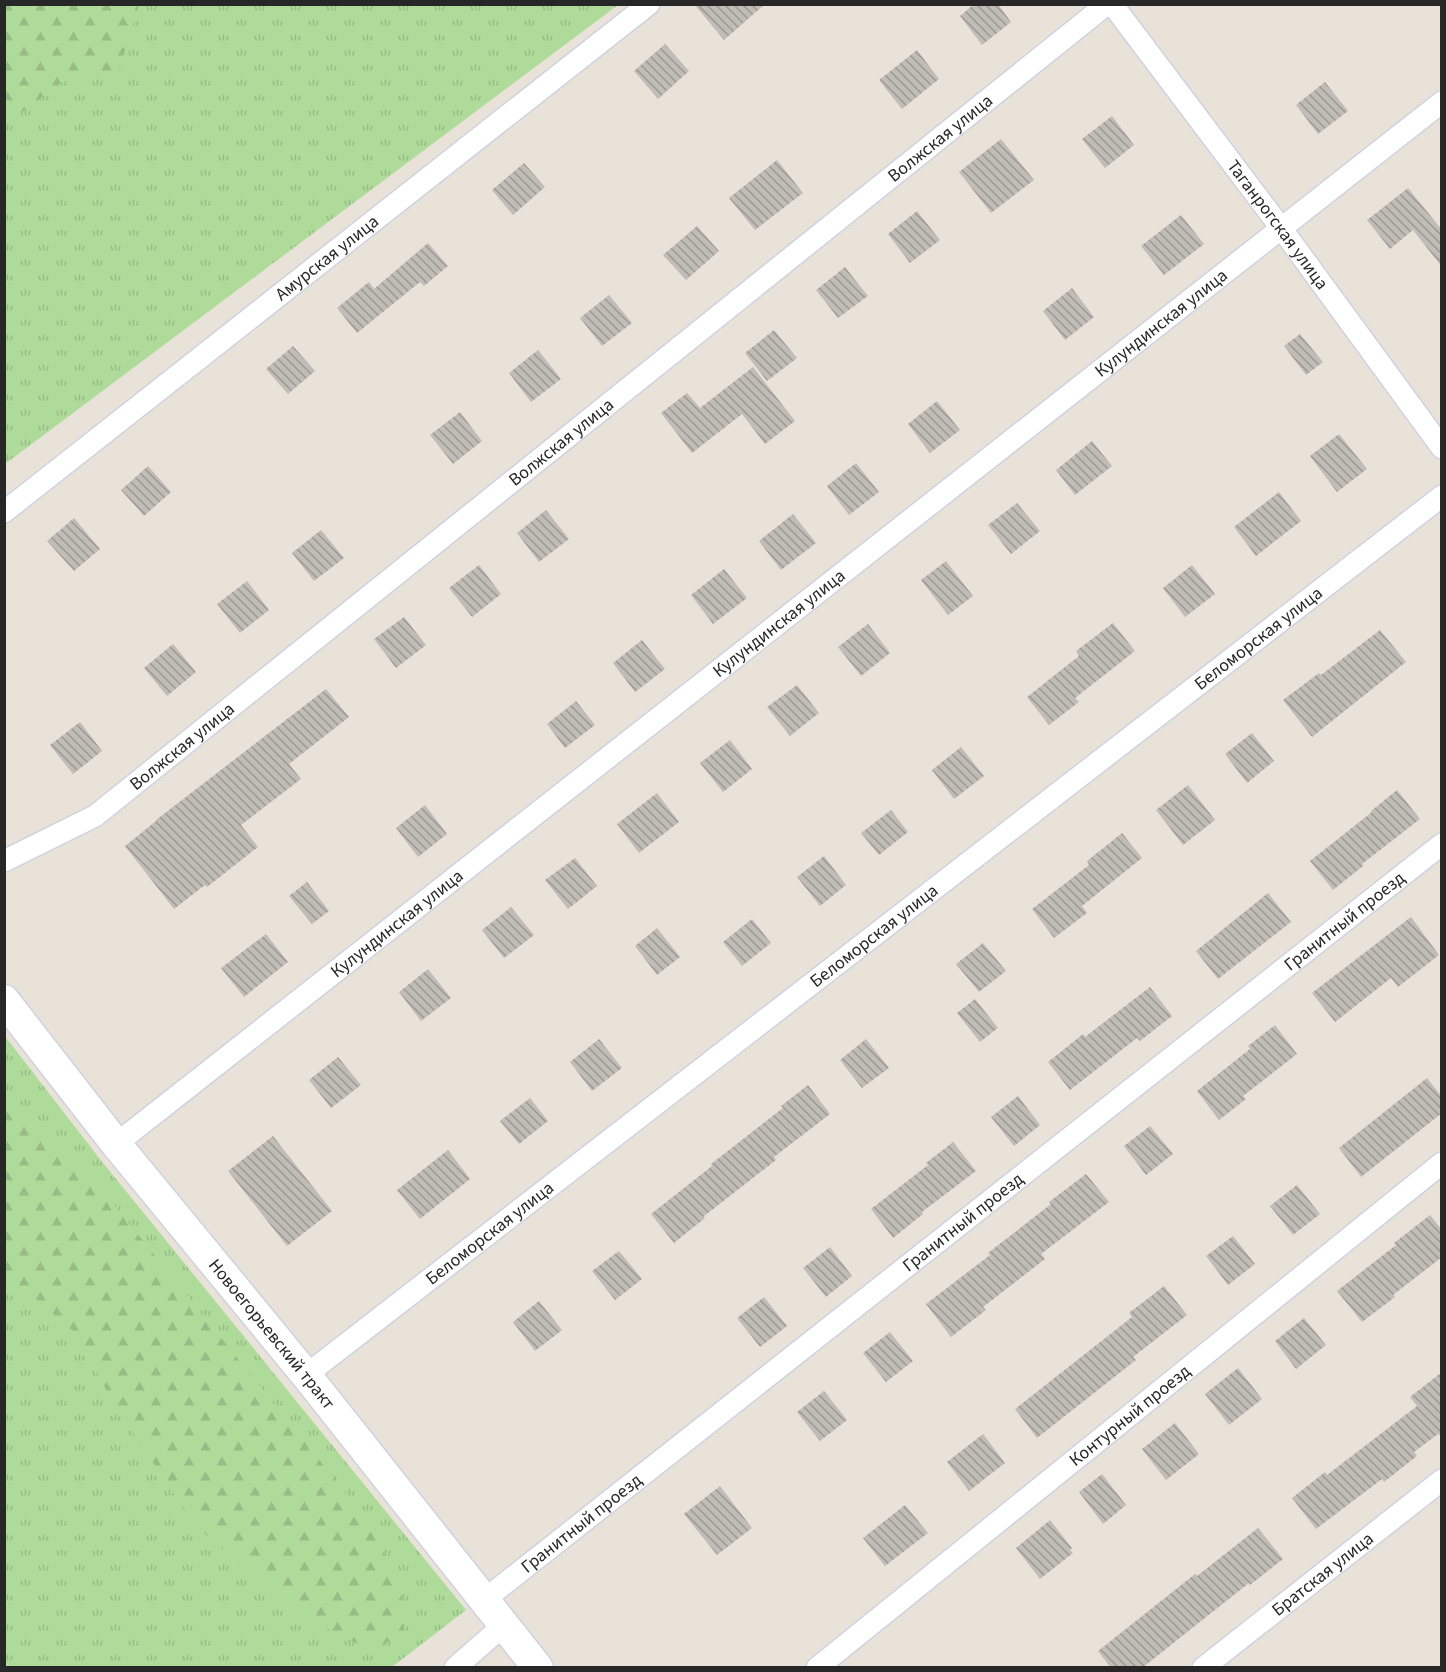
<svg xmlns="http://www.w3.org/2000/svg" width="1446" height="1672" viewBox="0 0 1446 1672" font-family="'Source Sans 3',sans-serif">
	<style>
		.grass { fill: url(#grass-tufts) }
		.forest { fill: url(#forest-firs) }
		.building { fill: url(#building-back-hatch) }
		.lines { fill: none; stroke-linecap: round; stroke-linejoin: round }
		.street-casing { stroke: #cfd2df; stroke-width: 24 }
		.secondary-casing { stroke: #cfd2df; stroke-width: 33 }
		.street { stroke: #fff; stroke-width: 21 }
		.secondary { stroke: #fff; stroke-width: 30 }
		.labels { text-anchor: middle; dominant-baseline: central; stroke-width: 4.5; stroke-linejoin: round; paint-order: stroke }
		.street-label { font-size: 18px; fill: #272727; stroke: #fff }
	</style>
	<defs>
		<pattern id="grass-tufts" width="24" height="20" patternUnits="userSpaceOnUse" patternTransform="scale(1.5)"><rect width="24" height="20" fill="#afdb9a"/><path d="M3 7l-1-3M5 7V3M7 7l1-3M15 17l-1-3M17 17v-4M19 17l1-3" fill="none" stroke="#97bc85"/></pattern>
		<pattern id="forest-firs" width="22" height="20" patternUnits="userSpaceOnUse" patternTransform="scale(1.5)"><rect width="22" height="20" fill="#afdb9a"/><path d="M5 1l3.5 6h-7zM16 11l3.5 6h-7z" fill="#97bc85"/></pattern>
		<pattern id="building-back-hatch" width="6" height="6" patternUnits="userSpaceOnUse" patternTransform="scale(1.5)"><rect width="6" height="6" fill="#c0bcb6"/><path d="M-1 5l2 2M0 0l6 6M5-1l2 2" fill="none" stroke="#9c9994"/></pattern>
	</defs>
	<rect width="100%" height="100%" fill="#e8e2d9"/>
	<path class="grass" d="M 5,5 L 618,5 L 5,464 Z
		M 4,1035 L 99,1158 L 466,1610 L 392,1667 L 5,1667 Z"/>
	<path class="forest" d="M 5,4 L 139,4 L 139,5 L 117,77 L 71,75 L 21,113 L 5,118 Z
		M 4,1109 L 17,1120 L 87,1171 L 370,1523 L 402,1592 L 403,1631 L 374,1652 L 299,1614 L 195,1525 L 111,1400 L 80,1337 L 5,1273 Z"/>
	<path class="building" d="M 694,4 L 765,4 L 724,40 Z
		M 974,4 L 998,4 L 1011,22 L 982,45 L 960,16 Z
		M 665,44 L 689,71 L 658,99 L 634,71 Z
		M 917,50 L 939,79 L 902,109 L 879,80 Z
		M 1325,82 L 1348,111 L 1318,134 L 1296,105 Z
		M 1112,116 L 1134,145 L 1105,168 L 1082,139 Z
		M 1001,139 L 1034,180 L 991,213 L 959,172 Z
		M 777,160 L 803,193 L 755,230 L 729,198 Z
		M 524,163 L 545,187 L 513,215 L 492,190 Z
		M 1408,188 L 1442,230 L 1442,267 L 1413,230 L 1390,249 L 1367,220 Z
		M 917,211 L 940,240 L 910,263 L 888,234 Z
		M 1181,215 L 1204,244 L 1164,275 L 1141,246 Z
		M 697,226 L 719,251 L 686,280 L 663,255 Z
		M 428,243 L 448,266 L 424,286 L 420,282 L 357,333 L 337,308 L 369,282 L 374,289 Z
		M 845,267 L 868,296 L 838,318 L 816,290 Z
		M 1072,288 L 1094,317 L 1065,340 L 1043,311 Z
		M 609,295 L 632,323 L 602,346 L 580,318 Z
		M 774,330 L 797,358 L 767,381 L 745,353 Z
		M 1300,334 L 1323,362 L 1306,375 L 1284,346 Z
		M 293,346 L 315,371 L 288,394 L 266,369 Z
		M 538,350 L 561,379 L 531,402 L 509,373 Z
		M 753,367 L 795,421 L 765,444 L 742,414 L 692,453 L 661,413 L 687,393 L 700,408 Z
		M 937,401 L 960,430 L 930,453 L 908,424 Z
		M 460,412 L 482,441 L 453,464 L 430,435 Z
		M 1339,434 L 1367,469 L 1337,492 L 1310,456 Z
		M 1092,441 L 1112,466 L 1075,495 L 1056,470 Z
		M 856,463 L 879,492 L 849,515 L 827,486 Z
		M 148,466 L 171,492 L 144,516 L 121,490 Z
		M 1279,492 L 1301,521 L 1256,556 L 1234,527 Z
		M 1017,503 L 1040,531 L 1011,554 L 988,525 Z
		M 546,510 L 569,539 L 539,562 L 517,533 Z
		M 793,514 L 816,543 L 781,570 L 759,541 Z
		M 74,518 L 100,549 L 74,571 L 47,541 Z
		M 321,530 L 344,558 L 314,581 L 292,553 Z
		M 946,561 L 973,596 L 948,615 L 921,580 Z
		M 479,565 L 501,594 L 472,617 L 449,588 Z
		M 1192,565 L 1215,594 L 1185,617 L 1163,588 Z
		M 724,569 L 747,598 L 713,624 L 691,595 Z
		M 247,581 L 269,610 L 240,633 L 217,604 Z
		M 404,617 L 426,645 L 396,668 L 374,639 Z
		M 1113,623 L 1135,651 L 1075,698 L 1079,702 L 1049,725 L 1027,697 L 1079,656 L 1076,651 Z
		M 868,624 L 890,653 L 861,676 L 838,647 Z
		M 1380,630 L 1406,662 L 1312,737 L 1283,700 L 1319,673 L 1321,675 Z
		M 642,640 L 665,669 L 635,692 L 613,663 Z
		M 173,644 L 196,672 L 167,696 L 144,668 Z
		M 797,685 L 819,713 L 790,736 L 767,707 Z
		M 326,689 L 349,717 L 289,764 L 301,779 L 241,825 L 258,847 L 207,887 L 205,885 L 174,909 L 125,846 L 156,821 L 156,820 Z
		M 576,701 L 595,725 L 565,748 L 547,724 Z
		M 80,722 L 102,751 L 73,774 L 50,745 Z
		M 1252,733 L 1274,761 L 1247,783 L 1225,754 Z
		M 730,740 L 752,769 L 723,792 L 700,763 Z
		M 961,747 L 984,776 L 954,799 L 932,770 Z
		M 1188,785 L 1215,820 L 1183,845 L 1156,810 Z
		M 1397,790 L 1420,819 L 1362,864 L 1363,866 L 1333,890 L 1310,861 L 1372,812 L 1371,811 Z
		M 657,793 L 679,822 L 639,853 L 617,824 Z
		M 425,805 L 447,834 L 418,857 L 396,828 Z
		M 891,810 L 908,832 L 879,855 L 861,833 Z
		M 1122,833 L 1142,858 L 1082,906 L 1087,913 L 1054,938 L 1032,909 L 1089,865 L 1087,861 Z
		M 824,856 L 846,885 L 820,906 L 797,877 Z
		M 575,858 L 597,886 L 568,909 L 545,880 Z
		M 307,882 L 329,911 L 312,924 L 289,896 Z
		M 1268,893 L 1291,922 L 1218,979 L 1196,951 Z
		M 511,907 L 534,935 L 504,958 L 482,930 Z
		M 1411,917 L 1439,955 L 1398,987 L 1391,978 L 1335,1022 L 1312,993 Z
		M 752,919 L 771,943 L 742,966 L 723,942 Z
		M 657,928 L 680,957 L 657,975 L 635,946 Z
		M 266,934 L 288,962 L 244,997 L 221,968 Z
		M 983,943 L 1006,971 L 979,992 L 956,964 Z
		M 428,969 L 451,998 L 421,1021 L 399,992 Z
		M 1150,987 L 1172,1016 L 1140,1041 L 1137,1038 L 1070,1090 L 1048,1062 L 1083,1034 L 1085,1037 Z
		M 975,999 L 998,1028 L 980,1042 L 957,1013 Z
		M 1275,1025 L 1297,1054 L 1243,1096 L 1246,1099 L 1219,1120 L 1197,1091 L 1250,1049 L 1248,1046 Z
		M 599,1039 L 622,1068 L 592,1091 L 570,1062 Z
		M 866,1039 L 889,1068 L 862,1088 L 840,1060 Z
		M 338,1057 L 361,1085 L 331,1108 L 309,1080 Z
		M 1427,1078 L 1442,1097 L 1442,1113 L 1361,1177 L 1339,1148 Z
		M 808,1085 L 830,1114 L 774,1157 L 776,1160 L 703,1217 L 705,1218 L 674,1243 L 651,1214 L 712,1166 L 711,1164 L 783,1108 L 781,1106 Z
		M 1018,1096 L 1040,1125 L 1014,1146 L 991,1117 Z
		M 530,1098 L 548,1121 L 519,1144 L 500,1121 Z
		M 1150,1126 L 1173,1154 L 1146,1175 L 1124,1146 Z
		M 273,1136 L 332,1211 L 287,1246 L 228,1171 Z
		M 953,1142 L 976,1171 L 922,1212 L 923,1214 L 893,1238 L 871,1209 L 928,1165 L 926,1163 Z
		M 448,1150 L 470,1179 L 420,1219 L 397,1190 Z
		M 1086,1174 L 1109,1202 L 1041,1254 L 1045,1259 L 983,1307 L 986,1310 L 951,1337 L 926,1304 L 990,1255 L 988,1253 L 1051,1204 L 1049,1202 Z
		M 1297,1185 L 1320,1214 L 1293,1235 L 1270,1206 Z
		M 1430,1215 L 1442,1230 L 1442,1257 L 1393,1295 L 1395,1297 L 1362,1322 L 1337,1291 L 1396,1245 L 1394,1243 Z
		M 1233,1236 L 1255,1264 L 1228,1285 L 1206,1256 Z
		M 830,1247 L 852,1276 L 826,1297 L 803,1268 Z
		M 619,1251 L 642,1279 L 615,1300 L 592,1271 Z
		M 1164,1286 L 1187,1315 L 1133,1357 L 1136,1360 L 1037,1438 L 1015,1409 L 1132,1317 L 1129,1313 Z
		M 764,1297 L 787,1326 L 760,1347 L 737,1318 Z
		M 539,1301 L 562,1330 L 535,1351 L 513,1322 Z
		M 1304,1318 L 1326,1345 L 1296,1369 L 1275,1341 Z
		M 890,1332 L 913,1361 L 886,1382 L 863,1353 Z
		M 1238,1368 L 1262,1399 L 1229,1425 L 1205,1394 Z
		M 1442,1372 L 1442,1437 L 1438,1434 L 1414,1452 L 1417,1456 L 1384,1482 L 1382,1479 L 1316,1529 L 1292,1498 L 1325,1472 L 1327,1475 L 1417,1406 L 1410,1397 Z
		M 824,1391 L 847,1420 L 820,1441 L 797,1412 Z
		M 1175,1423 L 1199,1454 L 1166,1480 L 1142,1449 Z
		M 983,1434 L 1005,1463 L 969,1491 L 947,1462 Z
		M 1102,1474 L 1126,1505 L 1103,1524 L 1079,1492 Z
		M 720,1486 L 752,1528 L 717,1555 L 684,1514 Z
		M 905,1505 L 928,1533 L 885,1566 L 863,1538 Z
		M 1050,1520 L 1072,1548 L 1070,1550 L 1073,1553 L 1040,1579 L 1016,1548 Z
		M 1258,1528 L 1283,1559 L 1250,1585 L 1249,1583 L 1142,1668 L 1111,1668 L 1098,1651 L 1195,1574 L 1197,1576 Z"/>
	<g class="lines">
		<g class="street-casing">
			<g id="street">
				<path id="s1" d="M 1112,4 L 1281,228 L 1442,448"/>
				<path id="s2" d="M 4,512 L 649,4"/>
				<path id="s3" d="M 4,861 L 95,816 L 1107,4"/>
				<path id="s4" d="M 116,1144 L 1442,102"/>
				<path id="s5" d="M 306,1375 L 1442,496"/>
				<path id="s6" d="M 484,1600 L 1442,844"/>
				<path d="M 455,1668 L 504,1625"/>
				<path id="s7" d="M 817,1668 L 1442,1163"/>
				<path id="s8" d="M 1203,1668 L 1442,1480"/>
			</g>
		</g>
		<g class="secondary-casing">
			<g id="secondary">
				<path id="s9" d="M 4,1000 L 116,1144 L 306,1375 L 538,1668"/>
			</g>
		</g>
		<use href="#street" class="street"/>
		<use href="#secondary" class="secondary"/>
	</g>
	<g class="labels">
		<g class="street-label">
			<text stroke="none"><textPath href="#s3" startOffset="1185">Волжская улица</textPath></text>
			<text stroke="none"><textPath href="#s1" startOffset="276">Таганрогская улица</textPath></text>
			<text stroke="none"><textPath href="#s2" startOffset="411">Амурская улица</textPath></text>
			<text stroke="none"><textPath href="#s4" startOffset="1329">Кулундинская улица</textPath></text>
			<text stroke="none"><textPath href="#s3" startOffset="699">Волжская улица</textPath></text>
			<text stroke="none"><textPath href="#s4" startOffset="843">Кулундинская улица</textPath></text>
			<text stroke="none"><textPath href="#s5" startOffset="1204">Беломорская улица</textPath></text>
			<text stroke="none"><textPath href="#s3" startOffset="213">Волжская улица</textPath></text>
			<text stroke="none"><textPath href="#s6" startOffset="1096">Гранитный проезд</textPath></text>
			<text stroke="none"><textPath href="#s4" startOffset="357">Кулундинская улица</textPath></text>
			<text stroke="none"><textPath href="#s5" startOffset="718">Беломорская улица</textPath></text>
			<text stroke="none"><textPath href="#s6" startOffset="610">Гранитный проезд</textPath></text>
			<text stroke="none"><textPath href="#s5" startOffset="232">Беломорская улица</textPath></text>
			<text stroke="none"><textPath href="#s9" startOffset="428">Новоегорьевский тракт</textPath></text>
			<text stroke="none"><textPath href="#s7" startOffset="402">Контурный проезд</textPath></text>
			<text stroke="none"><textPath href="#s6" startOffset="124">Гранитный проезд</textPath></text>
			<text stroke="none"><textPath href="#s8" startOffset="152">Братская улица</textPath></text>
		</g>
	</g>
	<rect width="1446" height="1672" fill="none" stroke="#272727" stroke-width="12"/>
</svg>
